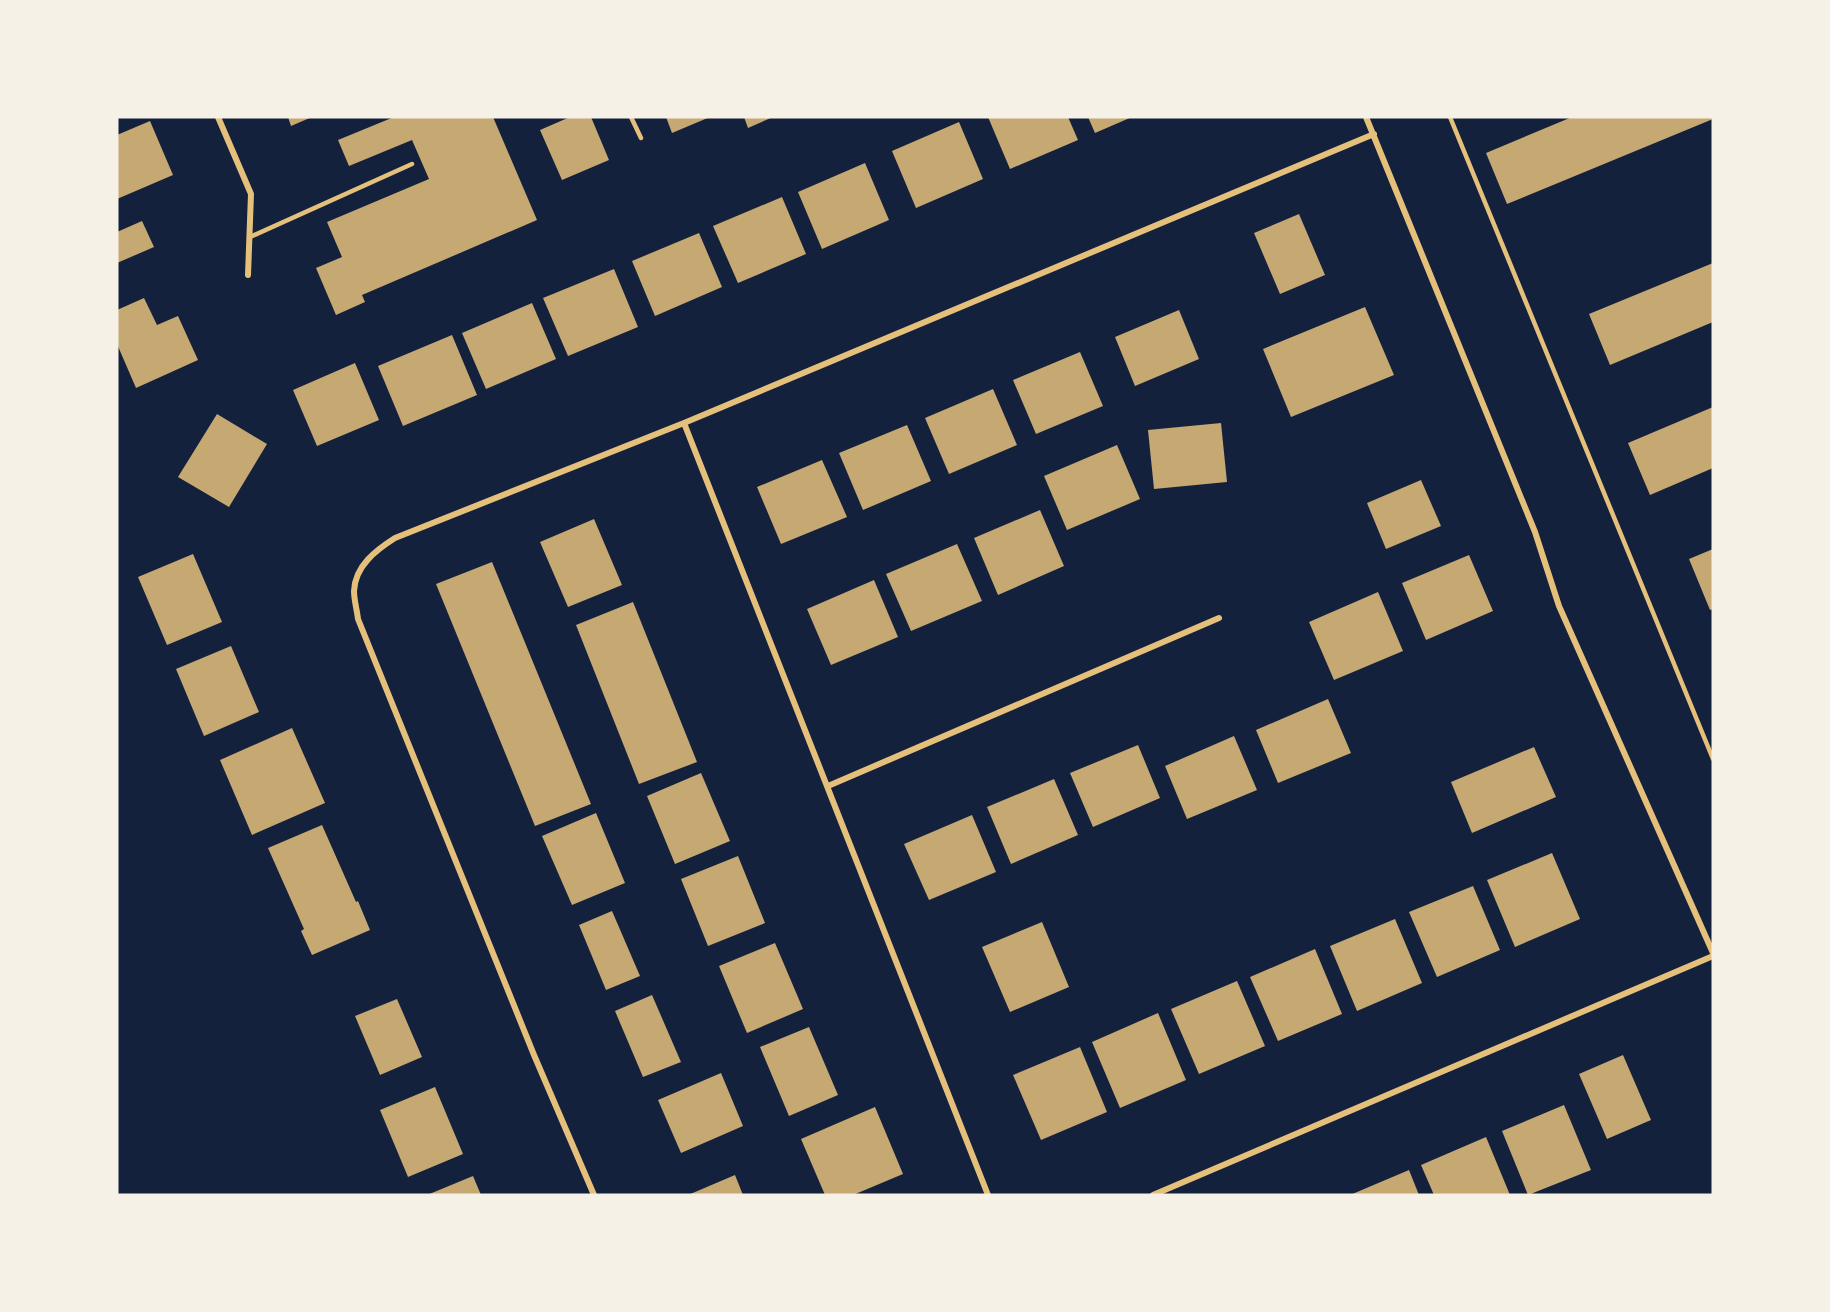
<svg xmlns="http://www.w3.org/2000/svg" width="1830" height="1312" viewBox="0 0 1830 1312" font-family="Barlow,sans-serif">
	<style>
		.building { fill: #c6a872 }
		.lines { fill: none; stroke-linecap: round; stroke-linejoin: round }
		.service { stroke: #e5c07b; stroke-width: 4.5 }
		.minor { stroke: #e5c07b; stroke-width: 6 }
	</style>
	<rect width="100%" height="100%" fill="#14213d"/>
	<path class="building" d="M 288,117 L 312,117 L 291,126 Z
		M 394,117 L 493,117 L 537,220 L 362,295 L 365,302 L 336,315 L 316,268 L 342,257 L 327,222 L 429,179 L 412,140 L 349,166 L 338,140 Z
		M 570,117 L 591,117 L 609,160 L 562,180 L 540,130 Z
		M 666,117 L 710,117 L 672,133 Z
		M 744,117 L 773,117 L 748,128 Z
		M 988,117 L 1068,117 L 1078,140 L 1010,169 Z
		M 1088,117 L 1132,117 L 1095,133 Z
		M 1572,117 L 1713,117 L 1713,119 L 1507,204 L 1486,153 Z
		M 150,121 L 173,175 L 117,199 L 117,135 Z
		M 959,122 L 983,179 L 916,208 L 892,151 Z
		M 865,163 L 889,220 L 822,249 L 798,192 Z
		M 782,197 L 806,254 L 738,283 L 713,226 Z
		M 1299,214 L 1325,275 L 1280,294 L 1254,233 Z
		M 142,221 L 154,247 L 117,263 L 117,232 Z
		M 699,233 L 722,287 L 655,316 L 632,261 Z
		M 1713,263 L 1713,322 L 1610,365 L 1589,314 Z
		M 614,269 L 638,327 L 568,356 L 543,298 Z
		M 144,298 L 157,325 L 178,316 L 198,360 L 136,388 L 117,344 L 117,310 Z
		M 532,303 L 556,359 L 486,389 L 462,333 Z
		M 1365,307 L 1394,375 L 1291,417 L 1263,349 Z
		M 1179,310 L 1199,359 L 1135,386 L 1115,337 Z
		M 452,335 L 477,395 L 403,426 L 378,366 Z
		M 1080,352 L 1103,406 L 1036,434 L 1013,380 Z
		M 355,363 L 379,420 L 317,446 L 293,390 Z
		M 993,389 L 1017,445 L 949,474 L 925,418 Z
		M 1713,407 L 1713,468 L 1650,495 L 1628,443 Z
		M 217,414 L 267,444 L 229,507 L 178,477 Z
		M 1221,423 L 1227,482 L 1154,489 L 1148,430 Z
		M 907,425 L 931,481 L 863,510 L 839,453 Z
		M 1117,445 L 1140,499 L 1067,530 L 1044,476 Z
		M 822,460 L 847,517 L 781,544 L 757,487 Z
		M 1421,480 L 1441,526 L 1386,549 L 1367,503 Z
		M 1040,510 L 1064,566 L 998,595 L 974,538 Z
		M 594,519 L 622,585 L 568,607 L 540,542 Z
		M 957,544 L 982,601 L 911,631 L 886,574 Z
		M 1713,549 L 1713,609 L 1710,610 L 1689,559 Z
		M 193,554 L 222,622 L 167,645 L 138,577 Z
		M 1469,555 L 1493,611 L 1426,640 L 1402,583 Z
		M 492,562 L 591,804 L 535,826 L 436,584 Z
		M 874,580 L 898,637 L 831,665 L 807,609 Z
		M 1378,592 L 1403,651 L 1334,680 L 1309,622 Z
		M 633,602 L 697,762 L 639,784 L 576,625 Z
		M 231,646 L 259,712 L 204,736 L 176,669 Z
		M 1328,699 L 1351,753 L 1278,783 L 1256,730 Z
		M 292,728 L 325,803 L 252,835 L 220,760 Z
		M 1234,736 L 1257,790 L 1187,819 L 1165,766 Z
		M 1138,745 L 1160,798 L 1093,827 L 1070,773 Z
		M 1534,747 L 1556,797 L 1472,833 L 1451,782 Z
		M 701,773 L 730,841 L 675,864 L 647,796 Z
		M 1054,779 L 1078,835 L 1011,864 L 987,807 Z
		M 596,813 L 625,883 L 572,905 L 542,836 Z
		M 972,815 L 996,872 L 929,900 L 904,844 Z
		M 322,825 L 356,902 L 358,901 L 370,930 L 312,955 L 301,931 L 304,929 L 268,848 Z
		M 1552,853 L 1580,919 L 1515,947 L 1487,880 Z
		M 738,856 L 765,923 L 708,946 L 681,879 Z
		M 1473,886 L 1500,950 L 1437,977 L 1409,912 Z
		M 612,911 L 640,976 L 606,990 L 579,925 Z
		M 1395,919 L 1422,983 L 1357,1011 L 1330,946 Z
		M 1042,922 L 1069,987 L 1010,1012 L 982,947 Z
		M 775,943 L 803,1009 L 747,1033 L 719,966 Z
		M 1315,949 L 1342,1014 L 1278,1041 L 1250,977 Z
		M 1237,981 L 1265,1046 L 1199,1074 L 1171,1009 Z
		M 652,995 L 681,1062 L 643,1077 L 615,1011 Z
		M 397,999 L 422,1057 L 380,1075 L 355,1016 Z
		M 1158,1013 L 1186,1080 L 1120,1108 L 1092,1042 Z
		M 809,1027 L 838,1095 L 789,1116 L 760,1047 Z
		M 1080,1047 L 1107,1112 L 1041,1140 L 1013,1075 Z
		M 1623,1055 L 1651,1120 L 1607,1139 L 1579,1074 Z
		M 721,1073 L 743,1126 L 681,1153 L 658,1100 Z
		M 435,1087 L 463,1154 L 408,1177 L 380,1110 Z
		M 1564,1105 L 1591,1170 L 1528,1195 L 1502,1131 Z
		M 875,1107 L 903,1174 L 853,1195 L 825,1195 L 801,1139 Z
		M 1486,1137 L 1510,1195 L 1434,1195 L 1421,1165 Z
		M 1409,1170 L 1419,1195 L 1350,1195 Z
		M 735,1175 L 743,1195 L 688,1195 Z
		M 473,1176 L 481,1195 L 427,1195 Z"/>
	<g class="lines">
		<path class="service" d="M 631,117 L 641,138
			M 1450,117 L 1713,759
			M 250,237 L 412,164"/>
		<path class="minor" d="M 218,117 L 251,194 L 248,275
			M 1366,117 L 1535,532 L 1559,606 L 1713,953
			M 684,423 L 988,1195
			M 828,786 L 1219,618
			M 594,1195 L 534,1055 L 358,619 C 357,610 354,600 354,591 C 355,566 376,550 395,538 L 684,423 L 1374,134
			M 1153,1195 L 1713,956"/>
	</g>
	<rect width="1830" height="1312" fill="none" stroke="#f6f1e7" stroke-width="237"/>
</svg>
